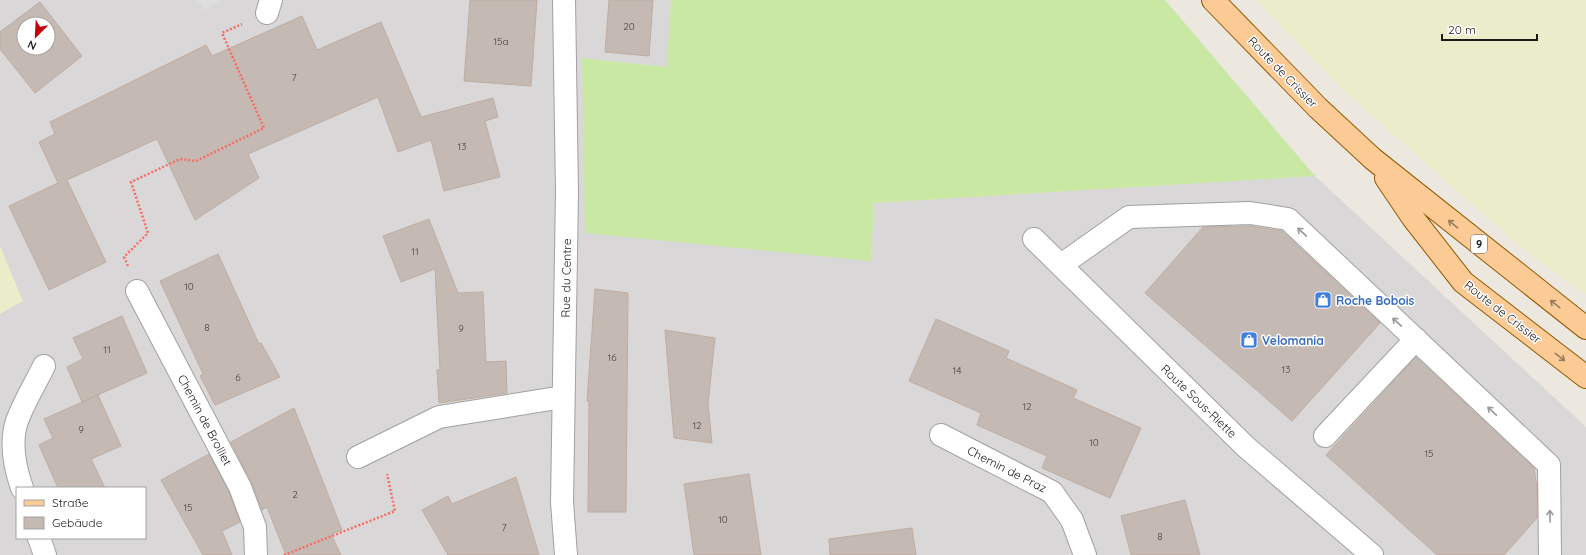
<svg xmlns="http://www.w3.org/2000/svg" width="1586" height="555" viewBox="0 0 1586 555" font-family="Quicksand,sans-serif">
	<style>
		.residential { fill: #d9d7d7; fill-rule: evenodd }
		.farmland { fill: #ebecca }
		.grass { fill: #c9e8a4 }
		.parking { fill: #dedede }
		.building { fill: #c4b9b3; stroke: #beada2; fill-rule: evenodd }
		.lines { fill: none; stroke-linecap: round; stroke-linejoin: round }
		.minor-casing { stroke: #a1a1a1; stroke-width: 24 }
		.major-casing { stroke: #915a00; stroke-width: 24 }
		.path { stroke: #fa6b63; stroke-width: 2.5; stroke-dasharray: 2 2; stroke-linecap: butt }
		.minor { stroke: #fff; stroke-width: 22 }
		.major { stroke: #fcca95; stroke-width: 22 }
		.oneway { stroke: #967b5e }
		.oneway2 { stroke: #989898 }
		.labels { text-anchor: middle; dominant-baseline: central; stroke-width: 3; stroke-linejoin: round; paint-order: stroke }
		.number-label { font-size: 10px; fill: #444240 }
		.shield { fill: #fff; stroke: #5f5f5f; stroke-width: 1 }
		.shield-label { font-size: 11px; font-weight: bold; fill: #1a1a1a }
		.street-label { font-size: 12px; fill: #1a1a1a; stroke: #fff }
		.shop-label { font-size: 12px; font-weight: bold; fill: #366cbe; stroke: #fff; text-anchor: start }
	</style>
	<rect width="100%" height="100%" fill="#ece8e0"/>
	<path class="residential" d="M 0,0 L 671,0 L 668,67 L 582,58 L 871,261 L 874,203 L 1315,176 L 1586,427 L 1586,555 L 0,555 ZM 24,24 L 48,24 L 48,48 L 24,48 ZM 17,488 L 145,488 L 145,538 L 17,538 Z"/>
	<path class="farmland" d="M 1256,0 L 1586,0 L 1586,294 L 1522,248 L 1343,90 Z
		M 0,246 L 23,301 L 0,314 Z"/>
	<path class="grass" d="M 671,0 L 1165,0 L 1315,176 L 874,203 L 871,261 L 585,233 L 582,58 L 667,67 Z"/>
	<path class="parking" d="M 197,0 L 221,0 L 205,10 Z"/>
	<path class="building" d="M 470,0 L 537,0 L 531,86 L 464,81 Z
		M 609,0 L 653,0 L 649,56 L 605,52 Z
		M 40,2 L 82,56 L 35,93 L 0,49 L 0,32 ZM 24,24 L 48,24 L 48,48 L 24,48 Z
		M 302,16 L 317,50 L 381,22 L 421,117 L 493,98 L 498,117 L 485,121 L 500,177 L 444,191 L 431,140 L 398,152 L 378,97 L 248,154 L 259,178 L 195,220 L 157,139 L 67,180 L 106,262 L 49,290 L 9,206 L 58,183 L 39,142 L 55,134 L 50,122 L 206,45 L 212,56 Z
		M 429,219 L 458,293 L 483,292 L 486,362 L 506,361 L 507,393 L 439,403 L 437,370 L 440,370 L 435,269 L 401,282 L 383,236 Z
		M 1249,226 L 1282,231 L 1380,323 L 1292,421 L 1145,293 L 1203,227 Z
		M 218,254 L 259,344 L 261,343 L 280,377 L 215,405 L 200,376 L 203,374 L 160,281 Z
		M 595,289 L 628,293 L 626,512 L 588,512 L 589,401 L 587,401 Z
		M 122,316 L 147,373 L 82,402 L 67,367 L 83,359 L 73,338 Z
		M 936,319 L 1009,351 L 1006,358 L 1077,390 L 1073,398 L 1141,428 L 1110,498 L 1042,468 L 1047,456 L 977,425 L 981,413 L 909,381 Z
		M 665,330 L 715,338 L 708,404 L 712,443 L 674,438 Z
		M 1416,357 L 1534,468 L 1537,488 L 1537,518 L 1504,555 L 1437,555 L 1326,455 Z
		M 98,395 L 121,446 L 91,459 L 105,488 L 58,488 L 39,445 L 53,438 L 44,419 Z
		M 294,408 L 342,530 L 331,534 L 341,555 L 286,555 L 267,507 L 262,510 L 251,481 L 231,442 Z
		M 209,454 L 229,492 L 240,522 L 222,531 L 232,555 L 203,555 L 161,480 Z
		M 749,474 L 761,555 L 694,555 L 684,484 Z
		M 516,477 L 539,555 L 448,555 L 422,510 L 448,496 L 452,504 Z
		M 1185,500 L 1200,555 L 1131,555 L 1121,516 Z
		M 912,528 L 916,555 L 830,555 L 829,539 Z"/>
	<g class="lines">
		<g class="minor-casing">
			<path id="minor" d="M 564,0 L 567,192 L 562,502 L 566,555
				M 267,13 L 271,0
				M 1034,239 L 1246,447 L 1372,555
				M 1061,265 L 1129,217 L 1250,213 L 1288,219 L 1549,465 L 1550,555
				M 137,291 L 240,487 L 255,527 L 256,555
				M 941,435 L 1052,492 L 1072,520 L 1085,555
				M 1325,436 L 1416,339
				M 358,457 L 439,417 L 563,397
				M 22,488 C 15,468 10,442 17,421 C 24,402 35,384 44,366
				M 39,538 L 45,555"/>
		</g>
		<g class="major-casing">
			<path id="major" d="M 1213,0 L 1318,108 L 1373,159 L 1586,328
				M 1386,178 L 1413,218 L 1463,282 L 1586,377"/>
		</g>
		<path class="path" d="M 128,266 L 124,257 L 148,233 L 131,182 L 180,159 L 196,161 L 264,128 L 222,33 L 242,24
			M 284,555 L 395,511 L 387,474"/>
		<use href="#minor" class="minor"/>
		<use href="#major" class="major"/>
	</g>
	<defs><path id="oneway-shaft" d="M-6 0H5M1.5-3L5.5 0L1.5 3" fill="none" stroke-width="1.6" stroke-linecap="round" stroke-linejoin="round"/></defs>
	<g class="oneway">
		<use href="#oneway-shaft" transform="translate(1453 224) rotate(-141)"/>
		<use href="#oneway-shaft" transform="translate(1555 304) rotate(-142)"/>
		<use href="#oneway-shaft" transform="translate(1560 357) rotate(38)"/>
	</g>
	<g class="oneway2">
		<use href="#oneway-shaft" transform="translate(1302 232) rotate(-137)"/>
		<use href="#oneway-shaft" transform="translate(1397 322) rotate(-137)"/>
		<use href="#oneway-shaft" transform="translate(1492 411) rotate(-137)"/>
		<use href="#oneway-shaft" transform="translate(1550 516) rotate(-91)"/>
	</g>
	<defs>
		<g id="shop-square" transform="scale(0.9)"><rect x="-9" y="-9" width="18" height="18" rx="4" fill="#3f7fe0" stroke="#fff"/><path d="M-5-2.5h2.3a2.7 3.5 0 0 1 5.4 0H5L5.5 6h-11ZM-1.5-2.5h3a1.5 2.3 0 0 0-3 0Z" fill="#fff"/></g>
	</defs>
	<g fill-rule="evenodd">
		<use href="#shop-square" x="1323" y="300"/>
		<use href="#shop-square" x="1249" y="340"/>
	</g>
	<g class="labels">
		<g class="number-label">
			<text x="629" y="26">20</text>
			<text x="501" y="41">15a</text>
			<text x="294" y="77">7</text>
			<text x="462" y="146">13</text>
			<text x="415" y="251">11</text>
			<text x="189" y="286">10</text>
			<text x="207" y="327">8</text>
			<text x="461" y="328">9</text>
			<text x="107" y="349">11</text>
			<text x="612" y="357">16</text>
			<text x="1286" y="369">13</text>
			<text x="957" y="370">14</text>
			<text x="238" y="377">6</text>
			<text x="1027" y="406">12</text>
			<text x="697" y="425">12</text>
			<text x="81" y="429">9</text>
			<text x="1094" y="442">10</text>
			<text x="1429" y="453">15</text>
			<text x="295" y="494">2</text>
			<text x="188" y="507">15</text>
			<text x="723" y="519">10</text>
			<text x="504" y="527">7</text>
			<text x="1160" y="536">8</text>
		</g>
		<rect class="shield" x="1471" y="235" width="16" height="18" rx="3"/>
		<g class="shield-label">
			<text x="1479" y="244">9</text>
		</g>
		<g class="street-label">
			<text transform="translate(1283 72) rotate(46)">Route de Crissier</text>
			<text transform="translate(566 278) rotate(-89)">Rue du Centre</text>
			<text transform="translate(1503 312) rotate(38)">Route de Crissier</text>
			<text transform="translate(1199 401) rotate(44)">Route Sous-Riette</text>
			<text transform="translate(205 420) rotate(62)">Chemin de Brolliet</text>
			<text transform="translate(1007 469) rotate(27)">Chemin de Praz</text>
		</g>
		<g class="shop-label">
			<text x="1336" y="300">Roche Bobois</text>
			<text x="1262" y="340">Velomania</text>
		</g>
	</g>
	<rect x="16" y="487" width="130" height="52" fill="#ffffff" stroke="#a3a3a3"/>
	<rect x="24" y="500" width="20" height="6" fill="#fcca95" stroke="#a3a3a3"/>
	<text x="52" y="507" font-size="12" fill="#1a1a1a">Straße</text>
	<rect x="24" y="517" width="20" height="12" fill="#c4b9b3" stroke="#a3a3a3"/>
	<text x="52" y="527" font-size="12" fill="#1a1a1a">Gebäude</text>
	<g transform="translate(36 36) rotate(204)"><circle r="19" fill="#ffffff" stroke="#a3a3a3"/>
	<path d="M0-3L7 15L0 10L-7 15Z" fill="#c5000a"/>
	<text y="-6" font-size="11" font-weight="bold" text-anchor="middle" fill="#1a1a1a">N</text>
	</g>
	<path d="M1442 34v6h95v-6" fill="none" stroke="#1a1a1a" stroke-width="2"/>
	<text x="1448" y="34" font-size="12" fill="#1a1a1a" stroke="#ffffff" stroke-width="3" paint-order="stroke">20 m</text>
</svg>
